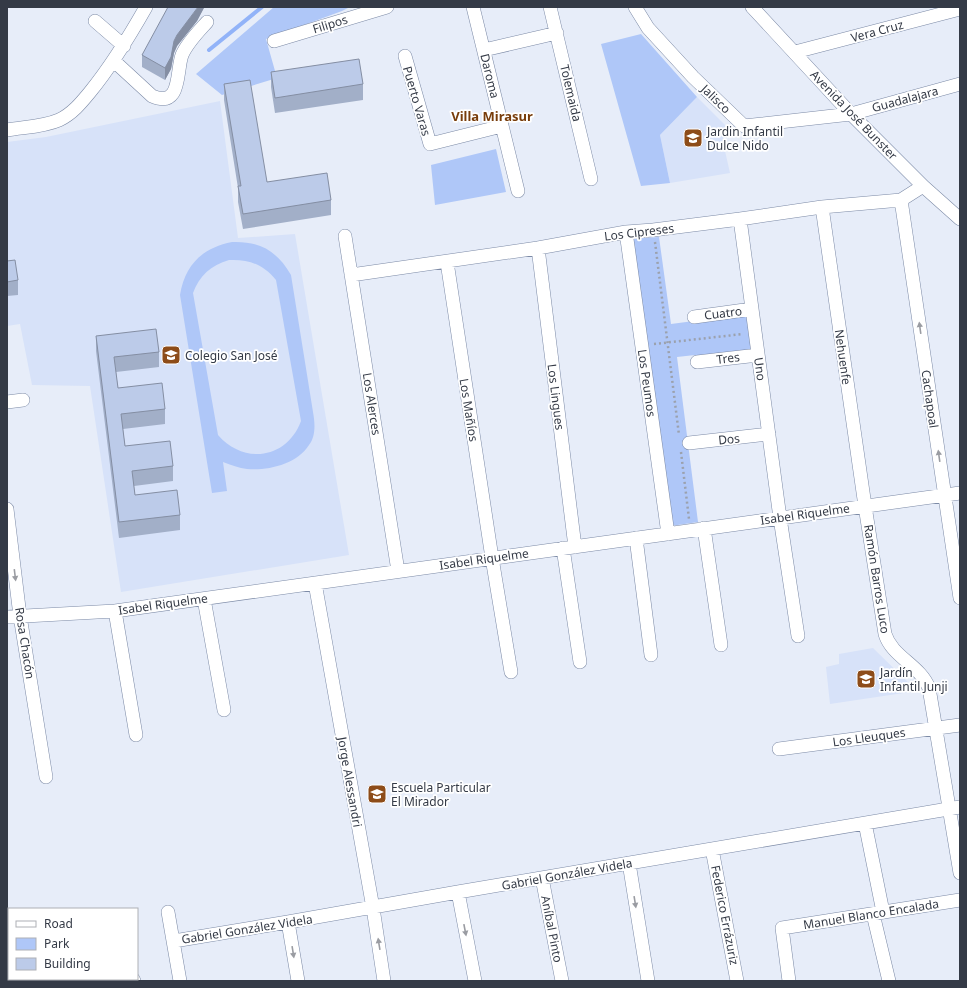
<svg xmlns="http://www.w3.org/2000/svg" width="967" height="988" viewBox="0 0 967 988" font-family="'Noto Sans',sans-serif">
	<style>
		.built { fill: #d7e2f9 }
		.park { fill: #afc7f8; fill-rule: evenodd }
		.lines { fill: none; stroke-linecap: round; stroke-linejoin: round }
		.stream { stroke: #92b3f8; stroke-width: 4 }
		.minor-casing { stroke: #7c8aa6; stroke-width: 14 }
		.path { stroke: #9ba1ad; stroke-width: 2.5; stroke-dasharray: 2 3; stroke-linecap: butt }
		.minor { stroke: #fff; stroke-width: 13 }
		.wall { fill: #a2afc8 }
		.shaded-wall { fill: #848ea3 }
		.building { fill: #bccbe9; stroke: #848ea3 }
		.oneway { fill: #9a9ca2 }
		.labels { text-anchor: middle; dominant-baseline: central; stroke-width: 3.5; stroke-linejoin: round; paint-order: stroke }
		.street-label { font-size: 12px; fill: #343a46; stroke: #fff }
		.poi-label { font-size: 12px; fill: #343a46; stroke: #fff; text-anchor: start }
		.neighbourhood-label { font-size: 13px; font-weight: bold; fill: #783d0b; stroke: #fff }
	</style>
	<rect width="100%" height="100%" fill="#e7edf9"/>
	<path class="built" d="M 697,97 L 732,132 L 723,142 L 730,173 L 670,183 L 660,135 Z
		M 220,101 L 238,238 L 295,234 L 349,555 L 121,592 L 90,386 L 32,385 L 20,324 L 7,326 L 7,142 L 46,137 Z
		M 873,648 L 917,691 L 830,704 L 826,667 L 839,664 L 839,654 Z"/>
	<path class="park" d="M 274,7 L 350,7 L 342,11 L 266,39 L 277,78 L 222,95 L 196,74 Z
		M 641,34 L 697,97 L 660,135 L 670,183 L 641,186 L 601,44 Z
		M 496,149 L 506,192 L 435,205 L 431,165 Z
		M 659,237 L 671,324 L 747,314 L 753,352 L 696,359 L 695,355 L 677,357 L 698,522 L 671,526 L 630,239 Z
		M 232,242 C 260,241 277,251 291,275 L 313,412 C 315,423 316,436 309,445 C 297,464 268,471 247,469 C 239,468 231,465 223,462 L 227,491 L 212,493 L 180,295 C 185,265 202,248 232,242 ZM 229,260 C 248,259 263,264 276,280 L 301,421 C 287,459 244,465 218,435 L 193,293 C 199,276 211,265 229,260 Z"/>
	<g class="lines">
		<path class="stream" d="M 209,50 L 262,7"/>
		<g class="minor-casing">
			<path id="minor" d="M 473,7 L 518,191
				M 550,7 L 591,179
				M 635,7 L 648,28 L 693,77 L 744,126 L 851,114 L 960,84
				M 752,7 L 851,114 L 923,186 L 960,219
				M 95,21 L 124,46
				M 274,41 L 387,7
				M 484,50 L 557,33
				M 795,52 L 960,9
				M 405,56 L 430,144 L 502,126
				M 114,61 L 152,96 C 182,109 176,71 182,55 C 187,43 198,32 207,22
				M 7,130 C 24,127 43,127 59,120 C 72,114 81,103 90,92 C 112,65 129,37 146,7
				M 901,200 L 960,598
				M 822,207 L 865,506 L 885,634 C 892,657 920,665 929,688 L 960,873
				M 740,219 L 780,518 L 798,636
				M 626,232 L 668,534
				M 345,236 L 398,571
				M 538,248 L 575,547
				M 447,262 L 492,558 L 511,672
				M 351,275 L 538,248 L 626,232 L 653,230 L 740,219 L 822,207 L 901,200 L 923,186
				M 694,317 L 752,309
				M 697,362 L 758,355
				M 7,402 L 23,400
				M 689,443 L 769,434
				M 7,509 L 20,616 L 46,777
				M 704,528 L 721,645
				M 636,538 L 651,655
				M 563,548 L 580,662
				M 315,583 L 373,908 L 384,981
				M 204,599 L 224,710
				M 115,611 L 136,735
				M 7,617 L 115,611 L 960,493
				M 779,749 L 960,725
				M 865,823 L 883,912
				M 712,849 L 737,981
				M 629,863 L 648,981
				M 542,878 L 562,981
				M 458,892 L 475,981
				M 168,912 L 180,981
				M 873,914 L 889,981
				M 288,922 L 298,981
				M 174,941 L 288,922 L 458,892 L 960,807
				M 50,979 L 51,981
				M 133,979 L 134,981
				M 789,981 L 782,928 L 960,900"/>
		</g>
		<path class="path" d="M 655,242 L 679,435
			M 654,344 L 743,334
			M 681,452 L 689,519"/>
		<use href="#minor" class="minor"/>
	</g>
	<path class="wall" d="M 204,7 L 197,21 L 177,46 L 174,53 L 171,69 L 165,80 L 142,67 L 142,55 Z
		M 271,72 L 363,84 L 363,100 L 275,113 L 271,87 Z
		M 224,84 L 267,182 L 331,200 L 331,215 L 243,229 L 238,202 L 238,188 L 224,100 Z
		M 7,261 L 18,280 L 18,295 L 7,296 Z
		M 96,336 L 159,352 L 159,367 L 116,372 L 118,388 L 165,409 L 165,424 L 123,429 L 125,446 L 173,466 L 173,481 L 134,486 L 135,495 L 180,515 L 180,530 L 119,538 L 96,351 Z"/>
	<path class="shaded-wall" d="M 198,7 L 204,7 L 204,8 L 197,21 L 177,46 L 174,53 L 171,69 L 165,80 L 165,68 L 174,41 L 177,35 Z"/>
	<path class="building" d="M 168,7 L 198,7 L 177,35 L 174,41 L 171,57 L 165,68 L 142,55 Z
		M 359,59 L 363,84 L 275,98 L 271,72 Z
		M 250,80 L 267,182 L 327,173 L 331,200 L 243,214 L 238,186 L 241,186 L 224,84 Z
		M 15,260 L 18,280 L 7,282 L 7,261 Z
		M 156,329 L 159,352 L 114,357 L 118,388 L 162,383 L 165,409 L 121,414 L 125,446 L 170,441 L 173,466 L 132,471 L 135,495 L 177,490 L 180,515 L 119,522 L 96,336 Z"/>
	<defs><path id="oneway-solid" d="M-6-.8H1V-3.2L6.5 0L1 3.2V.8H-6Z"/></defs>
	<g class="oneway">
		<use href="#oneway-solid" transform="translate(920 328) rotate(-98)"/>
		<use href="#oneway-solid" transform="translate(939 456) rotate(-98)"/>
		<use href="#oneway-solid" transform="translate(15 575) rotate(83)"/>
		<use href="#oneway-solid" transform="translate(635 902) rotate(81)"/>
		<use href="#oneway-solid" transform="translate(465 930) rotate(79)"/>
		<use href="#oneway-solid" transform="translate(379 944) rotate(-99)"/>
		<use href="#oneway-solid" transform="translate(293 952) rotate(81)"/>
	</g>
	<defs>
		<g id="school-square" transform="scale(1)"><rect x="-9" y="-9" width="18" height="18" rx="4" fill="#8d4c19" stroke="#fff"/><path d="M0-5L7-2L0 1L-7-2ZM-4 1L0 2.5L4 1V4Q0 6-4 4Z" fill="#fff"/></g>
	</defs>
	<g fill-rule="evenodd">
		<use href="#school-square" x="693" y="138"/>
		<use href="#school-square" x="171" y="355"/>
		<use href="#school-square" x="866" y="679"/>
		<use href="#school-square" x="377" y="794"/>
	</g>
	<g class="labels">
		<g class="street-label">
			<text transform="translate(330 24) rotate(-17)">Filipos</text>
			<text transform="translate(877 31) rotate(-15)">Vera Cruz</text>
			<text transform="translate(490 76) rotate(76)">Daroma</text>
			<text transform="translate(571 93) rotate(77)">Tolemaida</text>
			<text transform="translate(716 99) rotate(44)">Jalisco</text>
			<text transform="translate(905 99) rotate(-15)">Guadalajara</text>
			<text transform="translate(417 101) rotate(74)">Puerto Varas</text>
			<text transform="translate(854 115) rotate(46)">Avenida José Bunster</text>
			<text transform="translate(639 232) rotate(-7)">Los Cipreses</text>
			<text transform="translate(723 313) rotate(-7)">Cuatro</text>
			<text transform="translate(843 357) rotate(82)">Nehuenfe</text>
			<text transform="translate(728 358) rotate(-7)">Tres</text>
			<text transform="translate(760 369) rotate(82)">Uno</text>
			<text transform="translate(647 383) rotate(82)">Los Peumos</text>
			<text transform="translate(556 397) rotate(83)">Los Lingues</text>
			<text transform="translate(930 399) rotate(82)">Cachapoal</text>
			<text transform="translate(372 404) rotate(81)">Los Alerces</text>
			<text transform="translate(469 410) rotate(81)">Los Mañíos</text>
			<text transform="translate(729 439) rotate(-6)">Dos</text>
			<text transform="translate(805 514) rotate(-8)">Isabel Riquelme</text>
			<text transform="translate(484 559) rotate(-8)">Isabel Riquelme</text>
			<text transform="translate(877 579) rotate(81)">Ramón Barros Luco</text>
			<text transform="translate(163 604) rotate(-8)">Isabel Riquelme</text>
			<text transform="translate(25 643) rotate(81)">Rosa Chacón</text>
			<text transform="translate(869 737) rotate(-8)">Los Lleuques</text>
			<text transform="translate(350 782) rotate(80)">Jorge Alessandri</text>
			<text transform="translate(567 874) rotate(-10)">Gabriel González Videla</text>
			<text transform="translate(871 914) rotate(-9)">Manuel Blanco Encalada</text>
			<text transform="translate(725 915) rotate(79)">Federico Errázuriz</text>
			<text transform="translate(247 929) rotate(-9)">Gabriel González Videla</text>
			<text transform="translate(552 929) rotate(79)">Aníbal Pinto</text>
		</g>
		<g class="poi-label">
			<text x="707" y="131">Jardin Infantil<tspan x="707" dy="14">Dulce Nido</tspan></text>
			<text x="185" y="355">Colegio San José</text>
			<text x="880" y="672">Jardín<tspan x="880" dy="14">Infantil Junji</tspan></text>
			<text x="391" y="787">Escuela Particular<tspan x="391" dy="14">El Mirador</tspan></text>
		</g>
		<g class="neighbourhood-label">
			<text x="492" y="116">Villa Mirasur</text>
		</g>
	</g>
	<rect width="967" height="988" fill="none" stroke="#343a46" stroke-width="16"/>
	<rect x="8" y="908" width="130" height="72" fill="#ffffff" stroke="#aeb0b5"/>
	<rect x="16" y="921" width="20" height="6" fill="#ffffff" stroke="#aeb0b5"/>
	<text x="44" y="928" font-size="12" fill="#343a46">Road</text>
	<rect x="16" y="938" width="20" height="12" fill="#afc7f8" stroke="#aeb0b5"/>
	<text x="44" y="948" font-size="12" fill="#343a46">Park</text>
	<rect x="16" y="958" width="20" height="12" fill="#bccbe9" stroke="#aeb0b5"/>
	<text x="44" y="968" font-size="12" fill="#343a46">Building</text>
</svg>
